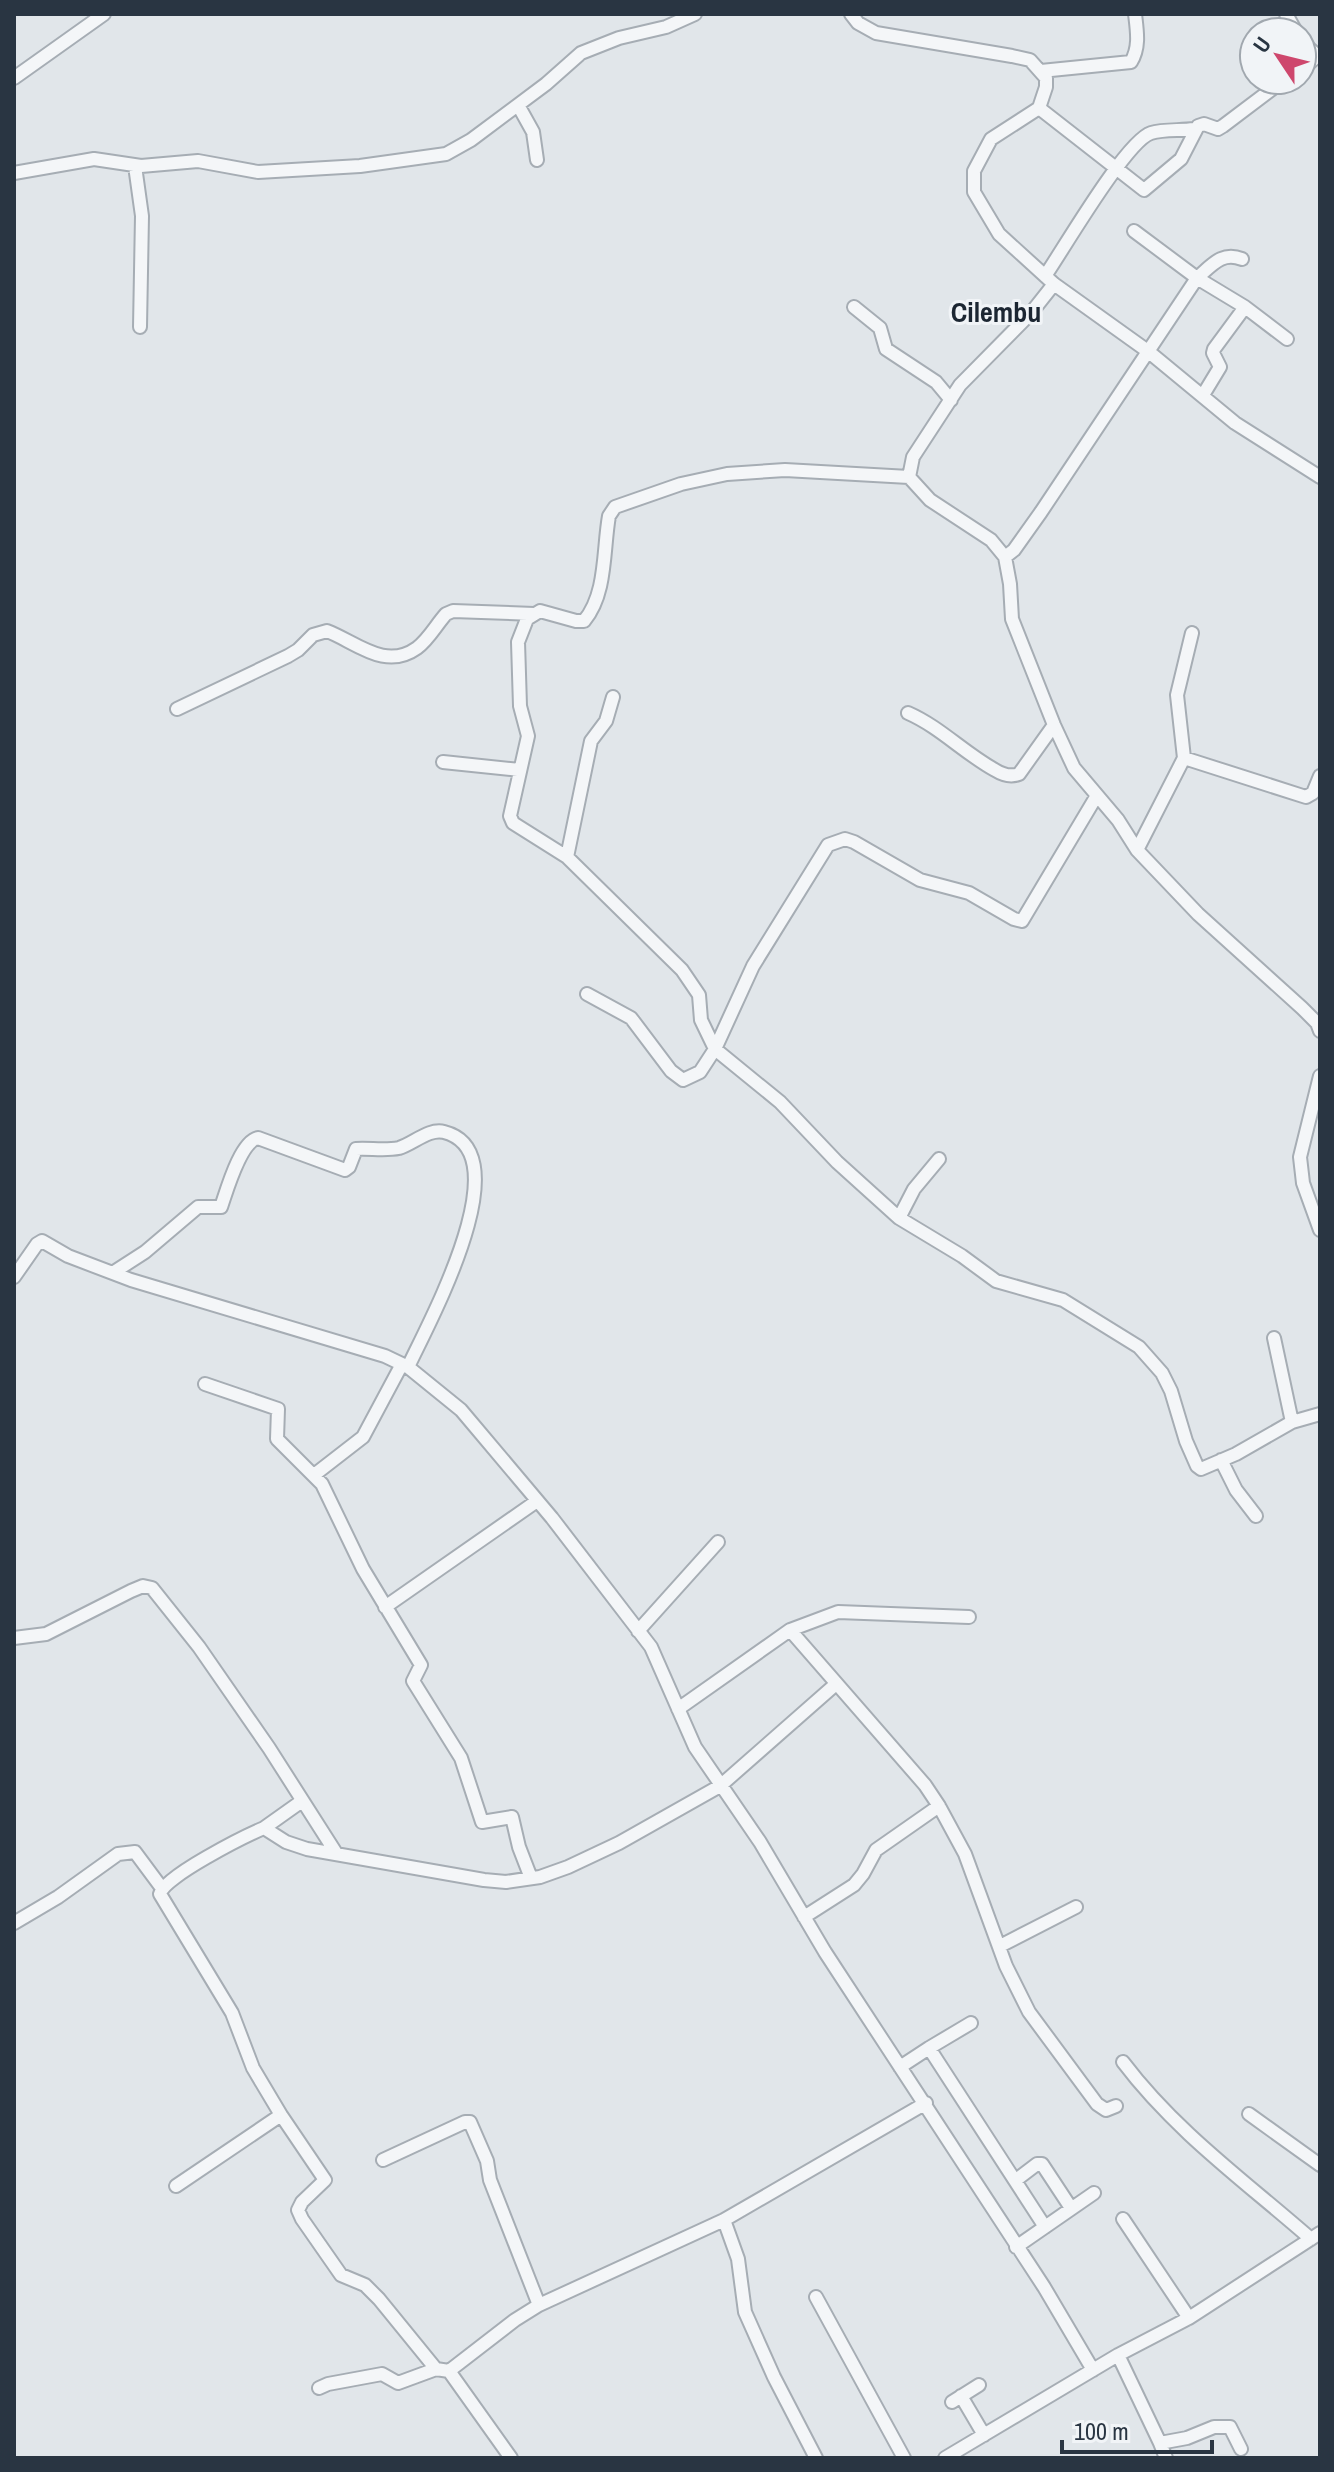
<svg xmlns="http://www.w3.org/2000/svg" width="1334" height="2472" viewBox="0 0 1334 2472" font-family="'Archivo Narrow',sans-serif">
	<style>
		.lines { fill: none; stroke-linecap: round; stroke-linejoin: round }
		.minor-casing { stroke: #a6adb4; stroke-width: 16 }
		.minor { stroke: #f4f6f8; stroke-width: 12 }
		.labels { text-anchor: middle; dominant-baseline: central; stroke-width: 6; stroke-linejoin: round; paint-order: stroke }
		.quarter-label { font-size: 28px; font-weight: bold; fill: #1c2632; stroke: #f1f4f7 }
	</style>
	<rect width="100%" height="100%" fill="#e1e6ea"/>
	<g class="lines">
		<g class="minor-casing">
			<path id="minor" d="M 851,14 L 858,23 L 876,33 L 1012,56 L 1030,60 L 1046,78 L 1046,87 L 1039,108 L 991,139 L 974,171 L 974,192 L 999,234 L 1054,284 L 1149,352 L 1235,423 L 1320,477
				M 1286,14 L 1296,32
				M 1302,42 L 1320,58
				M 1302,70 L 1317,56
				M 1041,71 L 1131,62 C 1140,47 1137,31 1135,14
				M 14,78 L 104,14
				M 518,105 L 533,132 L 537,160
				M 1039,108 L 1144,190 L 1181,159 L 1198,126 L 1204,124 L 1218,129 L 1223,126 L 1284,80
				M 135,166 L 142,216 L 140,327
				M 14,173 L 94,159 L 141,166 L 198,161 L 258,172 L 360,166 L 446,154 L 471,140 L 546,84 L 581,53 L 619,38 L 666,27 L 695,14
				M 1134,231 L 1197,278 L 1245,307 L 1214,349 L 1213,353 L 1220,367 L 1203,395
				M 1045,276 C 1063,250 1126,141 1151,133 C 1164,129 1181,131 1194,129
				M 1054,284 L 1031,313 L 960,385 L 913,457 L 909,477 L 930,500 L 991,540 L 1005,557 L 1010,584 L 1012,619 L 1054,725 L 1074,768 L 1118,820 L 1137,850 L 1198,914 L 1302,1008 L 1317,1023 L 1320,1031
				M 854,307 L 880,328 L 886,349 L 936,382 L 951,400
				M 1245,307 L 1287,339
				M 909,477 L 785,470 L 727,474 L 681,484 L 615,507 L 609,516 C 603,549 607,594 584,621 L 576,621 L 540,611 L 527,619 L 518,642 L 520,706 L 528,736 L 510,816 L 513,823 L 567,857 L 682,970 L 699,995 L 701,1020 L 715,1049 L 780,1102 L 837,1162 L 899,1218 L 962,1256 L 996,1281 L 1063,1300 L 1139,1347 L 1162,1373 L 1171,1391 L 1186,1441 L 1197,1466 L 1201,1469 L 1236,1454 L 1292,1422 L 1320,1414
				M 1005,557 L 1014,550 L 1041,512 L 1197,278 C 1212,265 1222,251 1242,259
				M 177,709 L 288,656 L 298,650 L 313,635 L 327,631 C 356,642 385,671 417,648 C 429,639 436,625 446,614 L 453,611 L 534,614
				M 908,713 C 940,727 964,753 995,770 C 1003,775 1011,777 1019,774 L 1054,725
				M 1184,758 L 1306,797 L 1313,793 L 1320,776
				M 443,762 L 520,770
				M 1137,850 L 1184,758 L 1177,695 L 1192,633
				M 567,857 L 591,741 L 606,721 L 613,697
				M 587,994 L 631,1018 L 671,1071 L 683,1080 L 700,1072 L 715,1049 L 753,966 L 828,845 L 845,839 L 854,842 L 920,880 L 969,893 L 1014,919 L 1022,921 L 1096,797
				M 1320,1076 L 1300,1157 L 1303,1183 L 1320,1230
				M 899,1218 L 914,1189 L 939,1159
				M 114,1272 L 145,1252 L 198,1207 L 221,1207 C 227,1190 240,1142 258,1138 L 345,1170 L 349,1167 L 356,1149 C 370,1148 385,1151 399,1148 C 413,1144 429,1128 444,1132 C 523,1152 428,1324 408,1367
				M 14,1277 L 37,1244 L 42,1241 L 68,1256 L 131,1280 L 385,1356 L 408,1367 L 461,1410 L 552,1518 L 651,1647 L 695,1747 L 760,1842 L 825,1952 L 1044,2287 L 1093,2370
				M 1274,1338 L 1292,1422
				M 205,1384 L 278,1409 L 277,1439 L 322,1484 L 363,1569 L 421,1665 L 413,1681 L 461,1758 L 482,1822 L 512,1817 L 519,1847 L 531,1878
				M 1221,1460 L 1236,1490 L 1256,1516
				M 314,1475 L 363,1437 L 402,1364
				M 385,1607 L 537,1501
				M 790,1630 L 925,1785 L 939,1806 L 965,1854 L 1006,1966 L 1029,2012 L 1097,2104 L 1106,2110 L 1116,2106
				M 638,1631 L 718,1542
				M 14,1638 L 46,1634 L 131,1591 L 143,1586 L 152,1588 L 199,1647 L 269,1748 L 336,1853
				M 678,1709 L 790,1630 L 838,1612 L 969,1617
				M 264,1828 L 302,1801
				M 804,1917 L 854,1885 L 863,1874 L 876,1850 L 939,1806
				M 14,1923 L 58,1897 L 118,1854 L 135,1852 L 161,1887
				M 1000,1946 L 1076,1907
				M 929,2048 L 971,2023
				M 1123,2062 C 1176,2132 1246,2182 1311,2239
				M 900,2067 L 929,2048 L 1045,2227
				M 1249,2114 L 1320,2165
				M 383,2160 L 465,2122 L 470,2122 L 487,2161 L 490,2180 L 539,2305
				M 1016,2180 L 1037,2164 L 1042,2164 L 1071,2208
				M 176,2186 L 281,2115
				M 1123,2219 L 1189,2318
				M 724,2220 L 738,2259 L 745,2312 L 774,2377 L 816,2458
				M 1016,2247 L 1094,2193
				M 816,2297 L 904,2458
				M 1118,2355 L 1160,2443 L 1187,2438 L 1214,2427 L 1230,2427 L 1241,2449
				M 436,2369 L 379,2299 L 365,2285 L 341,2275 L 302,2219 L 298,2210 L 302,2202 L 325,2180 L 281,2115 L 253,2068 L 232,2013 L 160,1894 C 163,1877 245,1836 264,1828 L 286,1842 L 307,1849 L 484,1880 L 506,1882 L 540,1877 L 568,1867 L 619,1843 L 720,1786 L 836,1684
				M 449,2371 L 515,2320 L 539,2305 L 724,2220 L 926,2103
				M 319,2388 L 328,2384 L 382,2374 L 398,2383 L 436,2369 L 449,2371 L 511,2458
				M 961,2396 L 984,2435
				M 952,2402 L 979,2385
				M 1160,2443 L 1166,2458
				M 945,2458 L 1118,2355 L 1189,2318 L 1320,2233"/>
		</g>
		<use href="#minor" class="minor"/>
	</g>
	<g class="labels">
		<g class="quarter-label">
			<text x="996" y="312">Cilembu</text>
		</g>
	</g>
	<rect width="1334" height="2472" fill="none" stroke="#293542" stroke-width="32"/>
	<g transform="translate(1278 56) rotate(305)"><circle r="38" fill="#f1f4f7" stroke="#a1a8af" stroke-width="2"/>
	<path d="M0-6L14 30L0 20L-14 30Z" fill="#ce476d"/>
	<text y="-12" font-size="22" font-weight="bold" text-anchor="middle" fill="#293542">U</text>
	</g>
	<path d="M1062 2440v12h150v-12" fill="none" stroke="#293542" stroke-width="4"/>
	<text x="1074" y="2440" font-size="24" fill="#293542" stroke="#f1f4f7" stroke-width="6" paint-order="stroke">100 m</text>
</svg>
